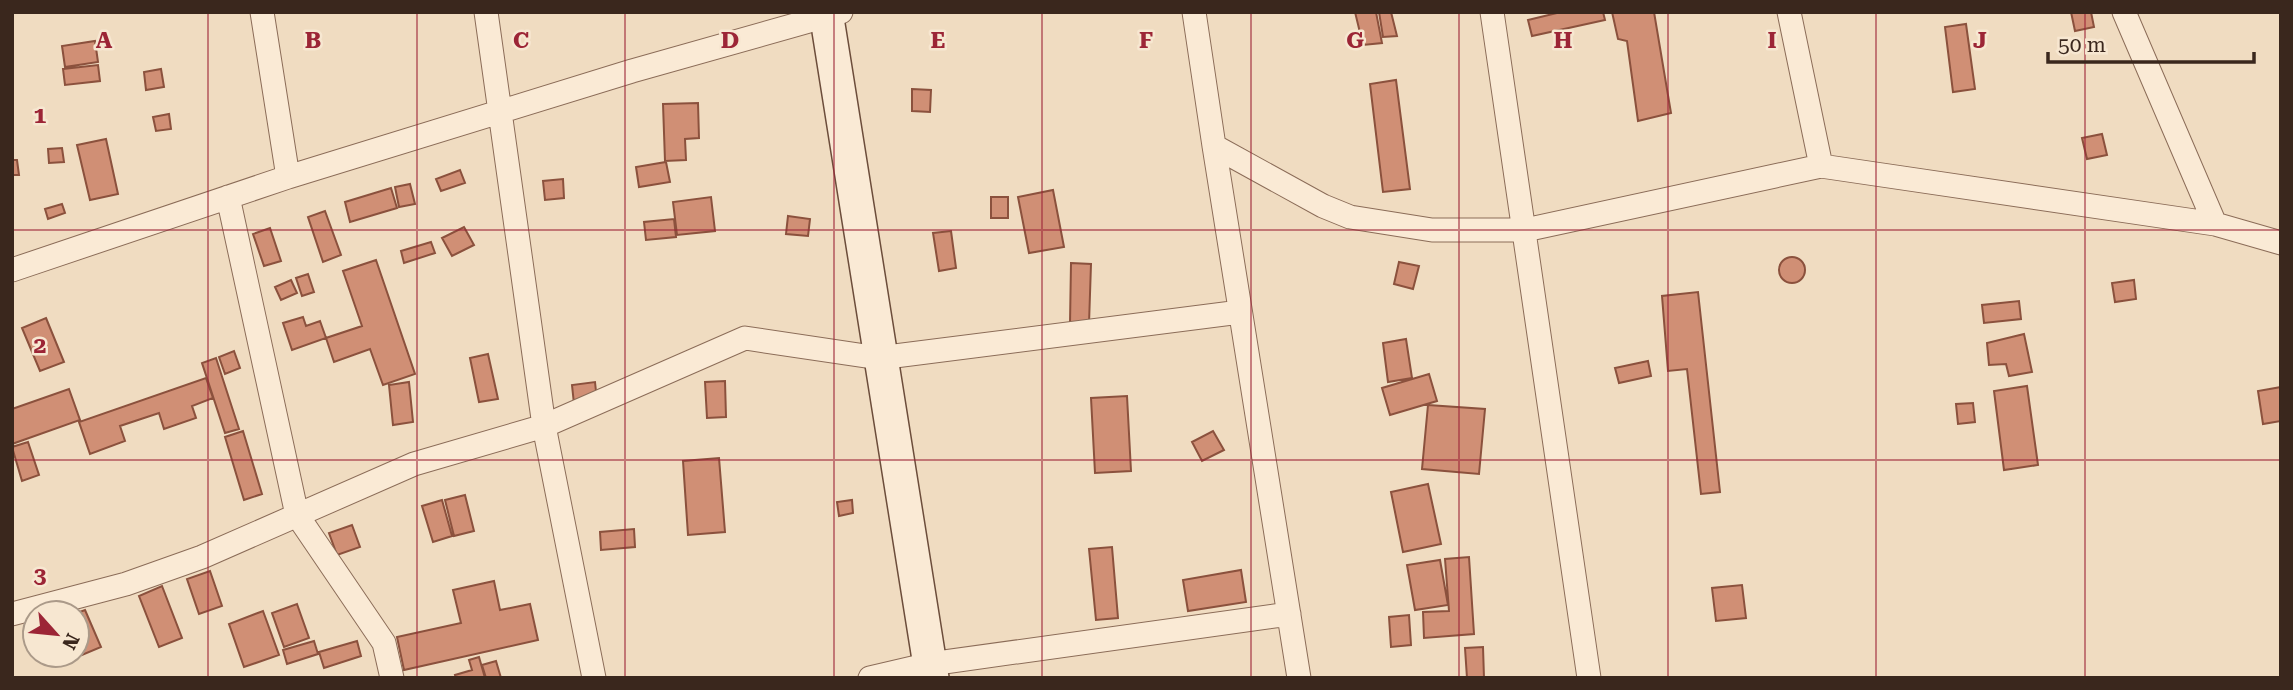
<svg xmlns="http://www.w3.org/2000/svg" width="2293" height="690" viewBox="0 0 2293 690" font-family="'Roboto Serif',serif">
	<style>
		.building { fill: #d08f75; stroke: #8b513d; stroke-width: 2 }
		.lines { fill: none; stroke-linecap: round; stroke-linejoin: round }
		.street-casing { stroke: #8b6c58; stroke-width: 25 }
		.secondary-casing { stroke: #6c4d3b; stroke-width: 36 }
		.street { stroke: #faead5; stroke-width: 23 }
		.secondary { stroke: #faead5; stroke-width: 33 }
		.grid { fill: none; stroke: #9c2536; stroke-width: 2; stroke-opacity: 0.55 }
		.grid-label { font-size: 23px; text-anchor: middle; font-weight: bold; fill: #9c2536; stroke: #f7e7d1; stroke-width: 5; stroke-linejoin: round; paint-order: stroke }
	</style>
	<rect width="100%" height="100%" fill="#f0dcc1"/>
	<path class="building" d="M 1355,12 L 1376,12 L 1382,43 L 1363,45 Z
		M 1379,12 L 1391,12 L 1397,36 L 1383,37 Z
		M 1561,12 L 1603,12 L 1605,20 L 1532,36 L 1528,20 Z
		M 1612,12 L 1654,12 L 1671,113 L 1638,121 L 1627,41 L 1618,39 Z
		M 2071,12 L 2091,12 L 2094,27 L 2075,31 Z
		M 1966,24 L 1975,89 L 1953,92 L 1945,27 Z
		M 95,41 L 98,62 L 65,67 L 62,46 Z
		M 98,65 L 100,81 L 65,85 L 63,69 Z
		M 161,69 L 164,87 L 146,90 L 144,72 Z
		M 1396,80 L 1410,189 L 1383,192 L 1370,84 Z
		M 912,89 L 931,90 L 930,112 L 912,111 Z
		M 698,103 L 699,138 L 685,139 L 686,160 L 665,161 L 663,104 Z
		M 169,114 L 171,129 L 156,131 L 153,117 Z
		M 2102,134 L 2107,155 L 2087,159 L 2082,138 Z
		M 106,139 L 118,194 L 90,200 L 77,145 Z
		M 62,148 L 64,162 L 49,163 L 48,149 Z
		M 12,160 L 17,160 L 19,175 L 12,175 Z
		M 666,162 L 670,182 L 639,187 L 636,167 Z
		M 460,170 L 465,183 L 441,191 L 436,179 Z
		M 563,179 L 564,198 L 545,200 L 543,181 Z
		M 410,184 L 415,204 L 399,207 L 395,187 Z
		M 391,188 L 397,208 L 350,222 L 345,202 Z
		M 1053,190 L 1064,247 L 1029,253 L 1018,197 Z
		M 711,197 L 715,231 L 677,235 L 673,202 Z
		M 991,197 L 1008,197 L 1008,218 L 991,218 Z
		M 62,204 L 65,213 L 48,219 L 45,209 Z
		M 325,211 L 341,255 L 323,262 L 308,217 Z
		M 788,216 L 810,219 L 808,236 L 786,234 Z
		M 674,219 L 676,237 L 646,240 L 644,222 Z
		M 464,227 L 474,245 L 452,256 L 442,238 Z
		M 270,228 L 281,261 L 264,266 L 253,234 Z
		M 951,231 L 956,268 L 939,271 L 933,233 Z
		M 431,242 L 435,253 L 404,263 L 401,251 Z
		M1779 270a13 13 0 1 1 26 0a13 13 0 1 1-26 0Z
		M 376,260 L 415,374 L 383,385 L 370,349 L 334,362 L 326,338 L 362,326 L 343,271 Z
		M 1399,262 L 1419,266 L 1413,289 L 1394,284 Z
		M 1071,263 L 1091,264 L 1089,324 L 1070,324 Z
		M 308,274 L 314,292 L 302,296 L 296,278 Z
		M 291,280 L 297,293 L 281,300 L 275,287 Z
		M 2134,280 L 2136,299 L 2115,302 L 2112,283 Z
		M 1698,292 L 1720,492 L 1701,494 L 1687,369 L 1668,371 L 1662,296 Z
		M 2019,301 L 2021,319 L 1984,323 L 1982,305 Z
		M 303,317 L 306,326 L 320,321 L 326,338 L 292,350 L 283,323 Z
		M 46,318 L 64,362 L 40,371 L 22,328 Z
		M 2024,334 L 2032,372 L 2009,376 L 2006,364 L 1989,365 L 1987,343 Z
		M 1406,339 L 1412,378 L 1388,382 L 1383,343 Z
		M 234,351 L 240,368 L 225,374 L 219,357 Z
		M 488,354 L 498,399 L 479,402 L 470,358 Z
		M 216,358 L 239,429 L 225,433 L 202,363 Z
		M 1648,361 L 1651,376 L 1619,383 L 1615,368 Z
		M 1429,374 L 1437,401 L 1390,415 L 1382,388 Z
		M 206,378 L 213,398 L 192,406 L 196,418 L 164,429 L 159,413 L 120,426 L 125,441 L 90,454 L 79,422 Z
		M 725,381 L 726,417 L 707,418 L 705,382 Z
		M 409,382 L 413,422 L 393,425 L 389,385 Z
		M 595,382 L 597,401 L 574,404 L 572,385 Z
		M 2027,386 L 2038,465 L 2004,470 L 1994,391 Z
		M 2281,387 L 2281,421 L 2263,424 L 2258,391 Z
		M 69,389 L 80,420 L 12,444 L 12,409 Z
		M 1127,396 L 1131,471 L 1095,473 L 1091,398 Z
		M 1973,403 L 1975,422 L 1958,424 L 1956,404 Z
		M 1428,405 L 1485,409 L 1479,474 L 1422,469 Z
		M 243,431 L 262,494 L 244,500 L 225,437 Z
		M 1213,431 L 1224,450 L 1202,461 L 1192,442 Z
		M 28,442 L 39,475 L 22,481 L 12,447 Z
		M 719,458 L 725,532 L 688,535 L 683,461 Z
		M 1428,484 L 1441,544 L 1403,552 L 1391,492 Z
		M 465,495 L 474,531 L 454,536 L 445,500 Z
		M 442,500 L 452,536 L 433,542 L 422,506 Z
		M 852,500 L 853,513 L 839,516 L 837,502 Z
		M 352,525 L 360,547 L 337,555 L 329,533 Z
		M 634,529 L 635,547 L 601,550 L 600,532 Z
		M 1112,547 L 1118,618 L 1096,620 L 1089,549 Z
		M 1469,557 L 1474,634 L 1424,638 L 1423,612 L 1449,611 L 1445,559 Z
		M 1440,560 L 1448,605 L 1415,610 L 1407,565 Z
		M 1241,570 L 1246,602 L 1188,611 L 1183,580 Z
		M 210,571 L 222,606 L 199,614 L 187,579 Z
		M 494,581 L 500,610 L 530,604 L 538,640 L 404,670 L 397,637 L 461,623 L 453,590 Z
		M 1742,585 L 1746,618 L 1716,621 L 1712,588 Z
		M 162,586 L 182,638 L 159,647 L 139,596 Z
		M 297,604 L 309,638 L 284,647 L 272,613 Z
		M 85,610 L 101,647 L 82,655 L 77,644 L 77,613 Z
		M 263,611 L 279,655 L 244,667 L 229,624 Z
		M 1409,615 L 1411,645 L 1391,647 L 1389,617 Z
		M 314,641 L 318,654 L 287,664 L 283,650 Z
		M 357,641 L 361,656 L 324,668 L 319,652 Z
		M 1483,647 L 1484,678 L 1467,678 L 1465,648 Z
		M 479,657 L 485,678 L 456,678 L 455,675 L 472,670 L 469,660 Z
		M 496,661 L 501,678 L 486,678 L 482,665 Z"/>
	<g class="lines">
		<g class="street-casing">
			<path id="street" d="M 262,12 L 288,177
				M 486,12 L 544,426 L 594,678
				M 1194,12 L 1214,146 L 1299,678
				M 1492,12 L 1589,678
				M 1789,12 L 1821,166
				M 2124,12 L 2215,224
				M 1214,146 L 1323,206 L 1350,217 L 1432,230 L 1525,230 L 1821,166 L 2215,224 L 2281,243
				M 228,197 L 297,515 L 384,643 L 392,678
				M 12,270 L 288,177 L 632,71 L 841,12
				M 12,614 L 126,584 L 202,557 L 414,464 L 544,426 L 745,338 L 879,358 L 1240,312
				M 870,678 L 930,664 L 1289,614"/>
		</g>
		<g class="secondary-casing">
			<path id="secondary" d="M 826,12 L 932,678"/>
		</g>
		<use href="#street" class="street"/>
		<use href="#secondary" class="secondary"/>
	</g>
	<path class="grid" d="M 208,12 L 208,678M 417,12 L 417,678M 625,12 L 625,678M 834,12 L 834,678M 1042,12 L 1042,678M 1251,12 L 1251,678M 1459,12 L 1459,678M 1668,12 L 1668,678M 1876,12 L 1876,678M 2085,12 L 2085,678M 12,230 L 2281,230M 12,460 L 2281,460"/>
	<g class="grid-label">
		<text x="104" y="48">A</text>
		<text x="313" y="48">B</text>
		<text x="521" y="48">C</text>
		<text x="730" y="48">D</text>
		<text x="938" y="48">E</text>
		<text x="1146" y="48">F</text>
		<text x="1355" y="48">G</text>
		<text x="1563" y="48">H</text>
		<text x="1772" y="48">I</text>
		<text x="1980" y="48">J</text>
		<text x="40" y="123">1</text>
		<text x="40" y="353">2</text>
		<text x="40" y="583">3</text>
	</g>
	<rect width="2293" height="690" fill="none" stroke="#3a271d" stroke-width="28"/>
	<g transform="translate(56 634) rotate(117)"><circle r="33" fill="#f7e7d1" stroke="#ab9a89" stroke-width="2"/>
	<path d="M0-5L12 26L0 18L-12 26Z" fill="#9c2536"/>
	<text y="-10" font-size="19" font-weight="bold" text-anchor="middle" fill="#3a271d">N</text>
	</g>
	<path d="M2048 52v10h206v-10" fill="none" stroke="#3a271d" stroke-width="3.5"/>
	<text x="2058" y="52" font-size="21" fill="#3a271d" stroke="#f7e7d1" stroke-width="5" paint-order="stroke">50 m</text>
</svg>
